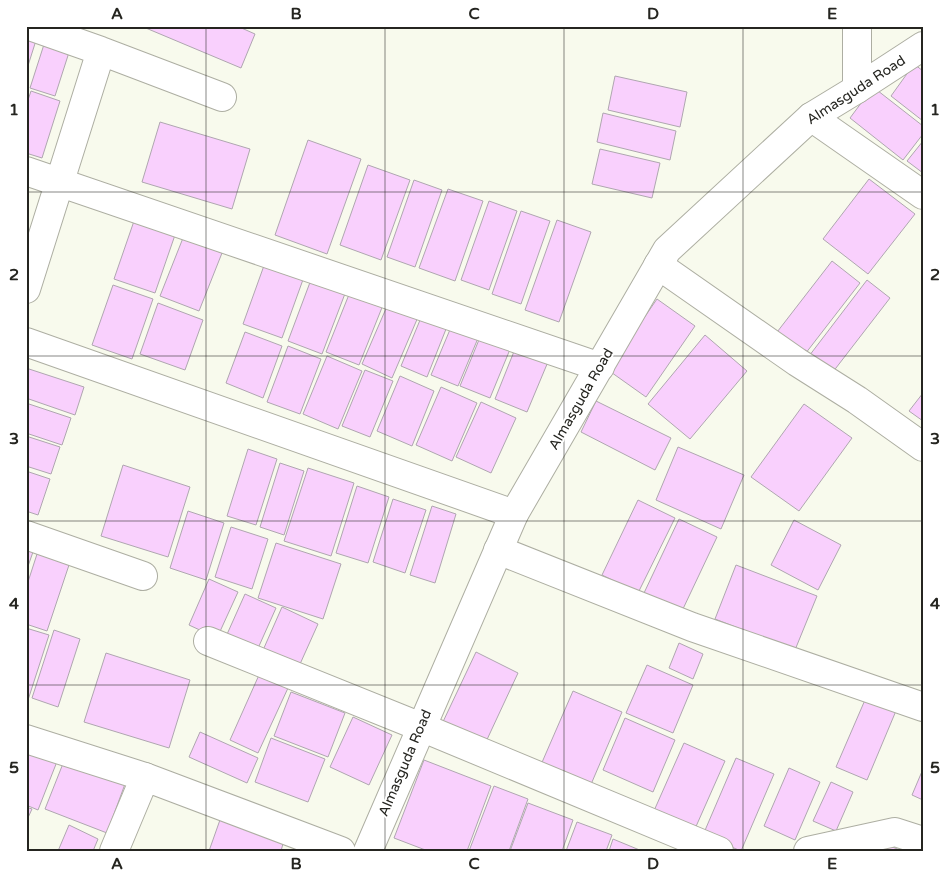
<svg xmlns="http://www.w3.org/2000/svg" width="949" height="877" viewBox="0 0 949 877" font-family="'Varela Round',sans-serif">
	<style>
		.building { fill: #f9d0fd; stroke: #afa6b0 }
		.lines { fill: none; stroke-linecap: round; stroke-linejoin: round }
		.street-casing { stroke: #adaea2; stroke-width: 30 }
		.secondary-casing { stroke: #adaea2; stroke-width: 30 }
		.street { stroke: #fff; stroke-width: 28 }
		.secondary { stroke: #fff; stroke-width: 28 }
		.grid { fill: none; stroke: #252520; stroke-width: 1; stroke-opacity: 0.55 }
		.labels { text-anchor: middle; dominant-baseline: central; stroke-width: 4; stroke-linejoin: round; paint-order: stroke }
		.street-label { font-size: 14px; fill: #252520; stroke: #fff }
		.neatline { fill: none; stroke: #252520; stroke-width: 2 }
		.grid-label { font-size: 16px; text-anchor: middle; font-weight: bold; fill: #252520 }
	</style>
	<rect width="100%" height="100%" fill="#f8faed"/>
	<path class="building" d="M 141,26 L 237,26 L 255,34 L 241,68 Z
		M 26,30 L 38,34 L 26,72 Z
		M 47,35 L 72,43 L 55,96 L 30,88 Z
		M 914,64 L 923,71 L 923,121 L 891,96 Z
		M 615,76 L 687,92 L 680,127 L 608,110 Z
		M 873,87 L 923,126 L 923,134 L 903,160 L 850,118 Z
		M 31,91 L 60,101 L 42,158 L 26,153 L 26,106 Z
		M 603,113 L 676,131 L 670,160 L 597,142 Z
		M 160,122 L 250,149 L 232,209 L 142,182 Z
		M 308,140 L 361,159 L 327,254 L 275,235 Z
		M 923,141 L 923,173 L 907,161 Z
		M 600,149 L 660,163 L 652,198 L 592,184 Z
		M 368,165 L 410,180 L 381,260 L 340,245 Z
		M 869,179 L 915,214 L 868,274 L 823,239 Z
		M 414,180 L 442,190 L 415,267 L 387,257 Z
		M 448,189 L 483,201 L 455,281 L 419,268 Z
		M 489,201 L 517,211 L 489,290 L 461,280 Z
		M 521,211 L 550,221 L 521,304 L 492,294 Z
		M 557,220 L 591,232 L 559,322 L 525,310 Z
		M 134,221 L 175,235 L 155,293 L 114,279 Z
		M 183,238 L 222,253 L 199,311 L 160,296 Z
		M 266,260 L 305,274 L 282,338 L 243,324 Z
		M 832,261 L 860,283 L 802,358 L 774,336 Z
		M 312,277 L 346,291 L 322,354 L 288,341 Z
		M 867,280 L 890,298 L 829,377 L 806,360 Z
		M 113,285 L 153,299 L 132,359 L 92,345 Z
		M 350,292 L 383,305 L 359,365 L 326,352 Z
		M 391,297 L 421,310 L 392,378 L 362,364 Z
		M 657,299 L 695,326 L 646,397 L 608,370 Z
		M 158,303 L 203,320 L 185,370 L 140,354 Z
		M 425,308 L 450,319 L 427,377 L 401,366 Z
		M 454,320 L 481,331 L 458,386 L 431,375 Z
		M 483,330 L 513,342 L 490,398 L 460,386 Z
		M 245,332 L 282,346 L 263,398 L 226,383 Z
		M 705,335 L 747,371 L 690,439 L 648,404 Z
		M 517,344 L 550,357 L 527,412 L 495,399 Z
		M 288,346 L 321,359 L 300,414 L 267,402 Z
		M 327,356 L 362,371 L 338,429 L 303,414 Z
		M 26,368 L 84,387 L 75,415 L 26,398 Z
		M 365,370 L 393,381 L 370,437 L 342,426 Z
		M 400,376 L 434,391 L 412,446 L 377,431 Z
		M 441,387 L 477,403 L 452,461 L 416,445 Z
		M 923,393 L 923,421 L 909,411 Z
		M 596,401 L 671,438 L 655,470 L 581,432 Z
		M 481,402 L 516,418 L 491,473 L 456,457 Z
		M 26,403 L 71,418 L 62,445 L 26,433 Z
		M 804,404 L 852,438 L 799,511 L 751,477 Z
		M 26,436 L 60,447 L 51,474 L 26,466 Z
		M 678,447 L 744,475 L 721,529 L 656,500 Z
		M 248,449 L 277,459 L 256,525 L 227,516 Z
		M 280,463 L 304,471 L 284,535 L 260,527 Z
		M 123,465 L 190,487 L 168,557 L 101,536 Z
		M 308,468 L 354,483 L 331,556 L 284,541 Z
		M 26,471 L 50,479 L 38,515 L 26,511 Z
		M 357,486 L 389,497 L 368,563 L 336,553 Z
		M 393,499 L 426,510 L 405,573 L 373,562 Z
		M 638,500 L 675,518 L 638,593 L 602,575 Z
		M 432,506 L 456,514 L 435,583 L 410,575 Z
		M 188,511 L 224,523 L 206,580 L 170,568 Z
		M 679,519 L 717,537 L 682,611 L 644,593 Z
		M 794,520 L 841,545 L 818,590 L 771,565 Z
		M 231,527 L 268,539 L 252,589 L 215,577 Z
		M 276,543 L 341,564 L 323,619 L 258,598 Z
		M 26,546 L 34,549 L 26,572 Z
		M 38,551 L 70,562 L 47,631 L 26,624 L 26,588 Z
		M 736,565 L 817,596 L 795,650 L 715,619 Z
		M 209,579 L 238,592 L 217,638 L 189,625 Z
		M 245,594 L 276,608 L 255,655 L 224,641 Z
		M 282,607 L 318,624 L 296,673 L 260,657 Z
		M 26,628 L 49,635 L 28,700 L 26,700 Z
		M 54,630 L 80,639 L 58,707 L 32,698 Z
		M 679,643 L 703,654 L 693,679 L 669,668 Z
		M 476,652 L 518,673 L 484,746 L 441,726 Z
		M 106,653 L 190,680 L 169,748 L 84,722 Z
		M 647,665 L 693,685 L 673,733 L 626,713 Z
		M 259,675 L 288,688 L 258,753 L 230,740 Z
		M 573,691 L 622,712 L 589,789 L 540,767 Z
		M 291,692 L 345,713 L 328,757 L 274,736 Z
		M 868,693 L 898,706 L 867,780 L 836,767 Z
		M 353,717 L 392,735 L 369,785 L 330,767 Z
		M 625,718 L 675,740 L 653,792 L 603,770 Z
		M 200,732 L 258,758 L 247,783 L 189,757 Z
		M 271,738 L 325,759 L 308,802 L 255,782 Z
		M 684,743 L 725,761 L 694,831 L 653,813 Z
		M 26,746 L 58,759 L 38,810 L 26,805 Z
		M 736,758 L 774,774 L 741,851 L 703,835 Z
		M 424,760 L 491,786 L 467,851 L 428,851 L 394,838 Z
		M 64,761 L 125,784 L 107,833 L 45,809 Z
		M 789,768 L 820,782 L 795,840 L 764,826 Z
		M 923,769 L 923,800 L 912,795 Z
		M 831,782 L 853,792 L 836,831 L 813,821 Z
		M 494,786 L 528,799 L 509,851 L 469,851 Z
		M 528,803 L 573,820 L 562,851 L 510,851 Z
		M 26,807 L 32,809 L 26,822 Z
		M 221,817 L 284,840 L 281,851 L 209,851 Z
		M 577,822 L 612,835 L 606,851 L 566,851 Z
		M 69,825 L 98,839 L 93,851 L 58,851 Z
		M 613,839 L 642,851 L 609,851 Z
		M 883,843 L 902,851 L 880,851 Z"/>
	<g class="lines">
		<g class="street-casing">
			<path id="street" d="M 30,26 L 101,51 L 222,97
				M 857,26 L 857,89
				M 811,117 L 923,195
				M 26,171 L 600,367
				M 658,265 L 797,362 L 857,400 L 923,447
				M 26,289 L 101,51
				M 26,342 L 514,514
				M 26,535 L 143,576
				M 498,550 L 692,627 L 923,707
				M 208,641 L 421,727 L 719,851
				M 26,739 L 145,777
				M 808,851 L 895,832 L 923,841"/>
		</g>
		<g class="secondary-casing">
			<path id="secondary" d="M 114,851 L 145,777 L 341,851
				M 368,851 L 514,514 L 667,250 L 811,117 L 857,89 L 923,46"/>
		</g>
		<use href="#street" class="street"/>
		<use href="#secondary" class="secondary"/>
	</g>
	<path class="grid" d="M 206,26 L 206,851M 385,26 L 385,851M 564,26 L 564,851M 743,26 L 743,851M 26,192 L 923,192M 26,356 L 923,356M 26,521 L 923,521M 26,685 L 923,685"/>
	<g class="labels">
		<g class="street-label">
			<text transform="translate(856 90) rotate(-33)">Almasguda Road</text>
			<text transform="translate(581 399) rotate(-60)">Almasguda Road</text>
			<text transform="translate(405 763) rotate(-67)">Almasguda Road</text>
		</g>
	</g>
	<rect width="949" height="877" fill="none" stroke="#ffffff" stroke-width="55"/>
	<rect x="28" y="28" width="894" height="822" class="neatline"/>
	<g class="grid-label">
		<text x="117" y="19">A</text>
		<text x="296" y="19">B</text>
		<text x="474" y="19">C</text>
		<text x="653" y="19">D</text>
		<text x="832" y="19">E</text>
		<text x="14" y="115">1</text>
		<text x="935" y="115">1</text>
		<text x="14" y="280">2</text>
		<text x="935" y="280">2</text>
		<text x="14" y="444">3</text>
		<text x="935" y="444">3</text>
		<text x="14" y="609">4</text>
		<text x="935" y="609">4</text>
		<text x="14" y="773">5</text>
		<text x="935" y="773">5</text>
		<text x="117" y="869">A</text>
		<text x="296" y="869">B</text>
		<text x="474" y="869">C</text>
		<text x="653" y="869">D</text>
		<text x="832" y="869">E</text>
	</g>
</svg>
